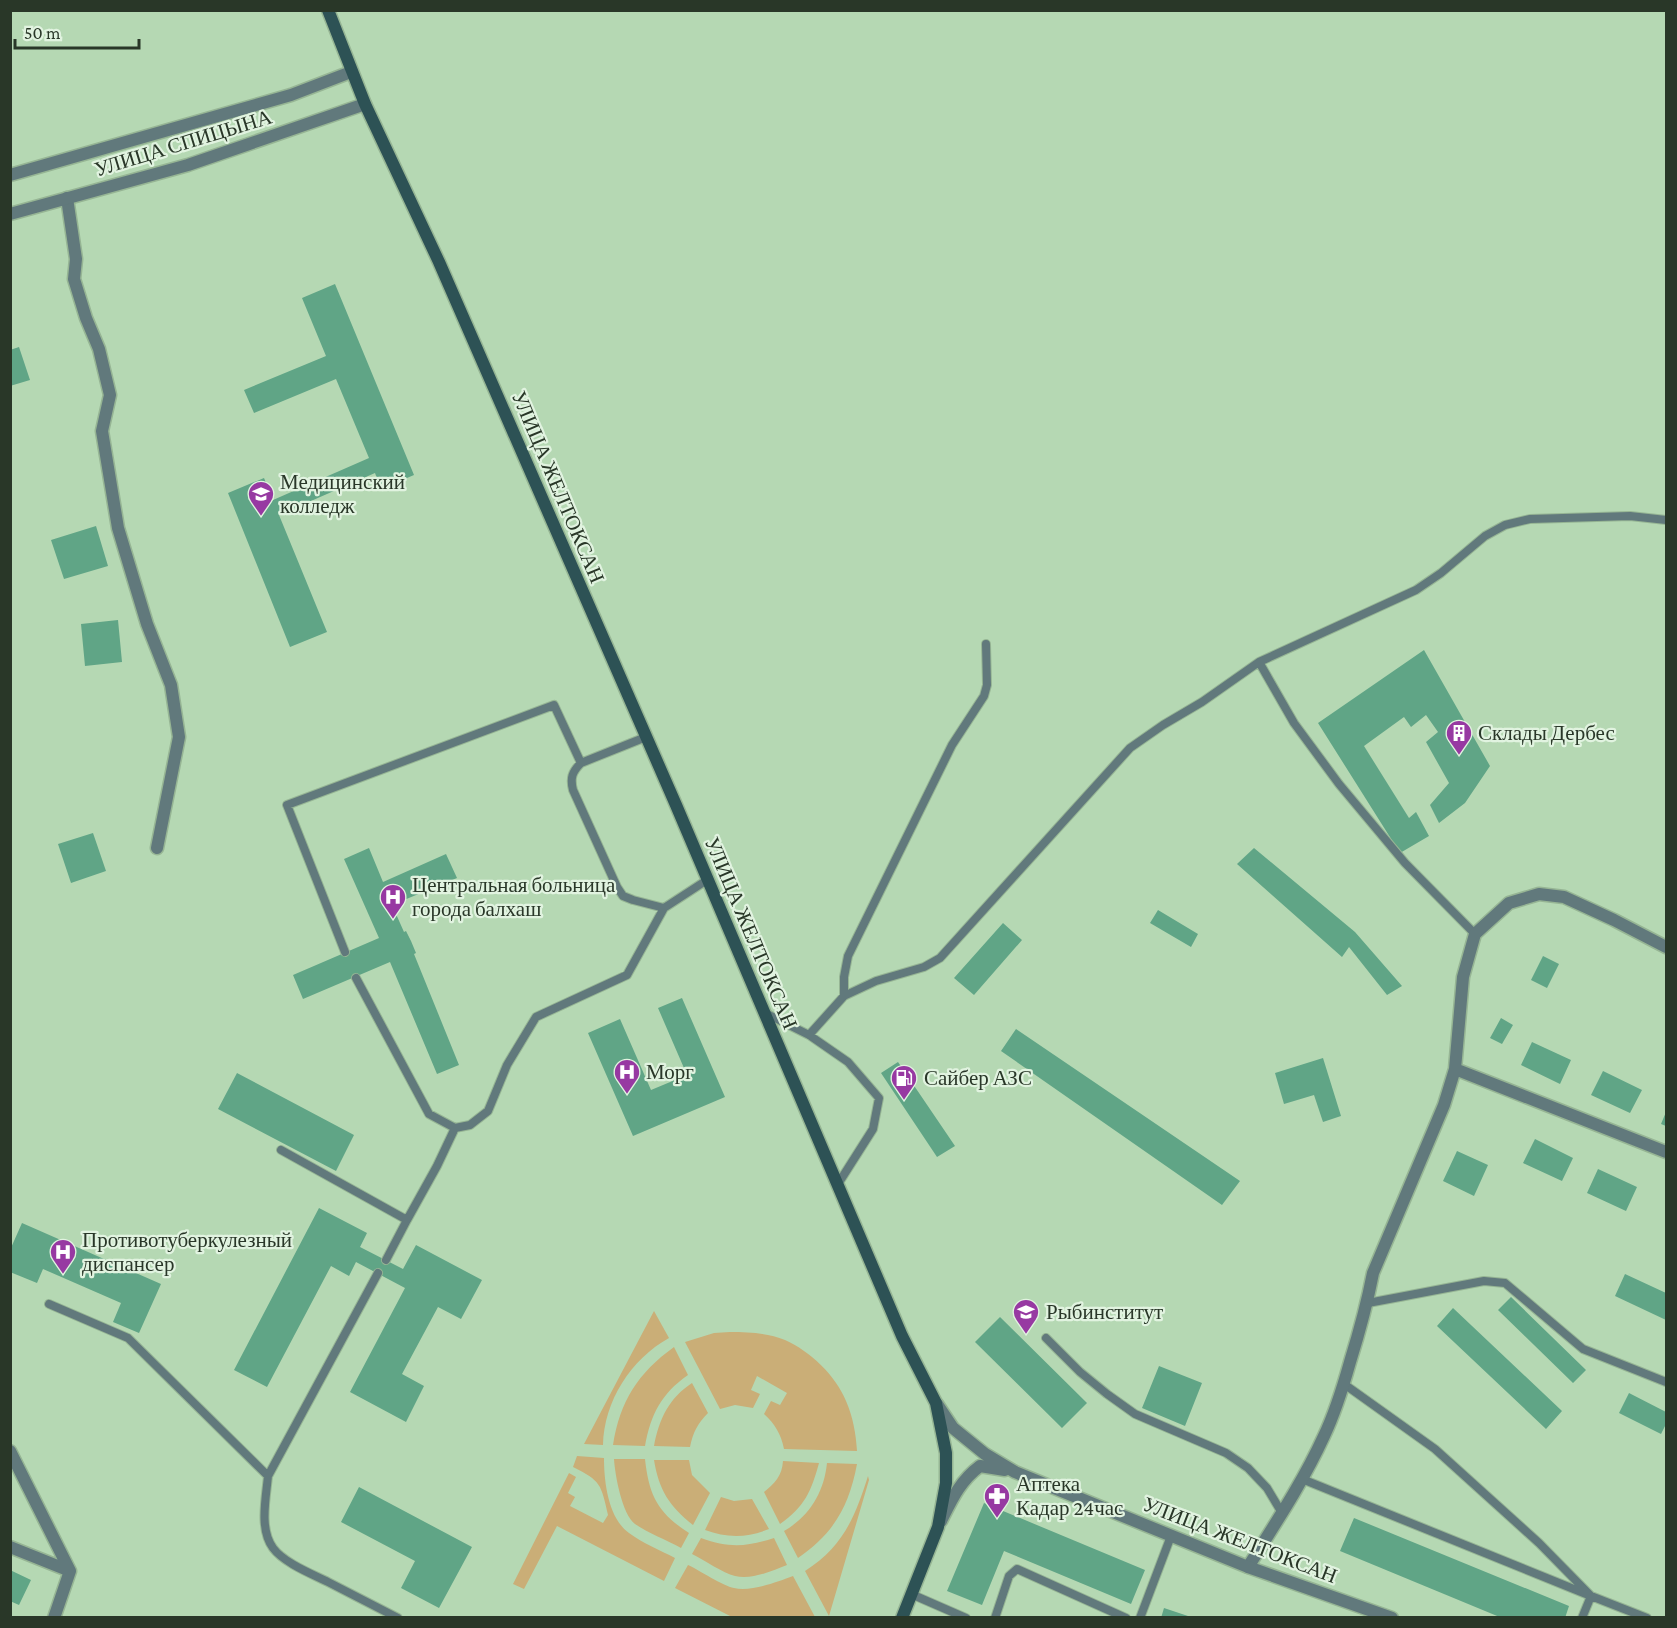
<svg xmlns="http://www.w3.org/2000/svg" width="1677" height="1628" viewBox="0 0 1677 1628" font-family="'Crimson Pro',serif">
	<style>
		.green { fill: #caae77 }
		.building { fill: #60a586 }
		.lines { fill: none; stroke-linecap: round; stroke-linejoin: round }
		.service-casing { stroke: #96b594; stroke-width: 10 }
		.minor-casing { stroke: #96b594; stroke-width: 15 }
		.tertiary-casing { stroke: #96b594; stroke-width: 15 }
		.secondary-casing { stroke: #96b594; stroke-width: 15 }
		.service { stroke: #61797c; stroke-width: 8 }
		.minor { stroke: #61797c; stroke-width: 12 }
		.tertiary { stroke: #61797c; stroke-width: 12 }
		.secondary { stroke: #2d5255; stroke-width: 12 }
		.labels { text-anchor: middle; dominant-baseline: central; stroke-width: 4.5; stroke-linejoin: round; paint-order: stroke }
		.street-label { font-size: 21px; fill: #293728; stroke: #e1f3e0 }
		.poi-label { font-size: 21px; fill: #293728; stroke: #e1f3e0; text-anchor: start }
	</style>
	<rect width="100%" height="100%" fill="#b5d8b3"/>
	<path class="green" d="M 654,1311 L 669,1338 C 631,1359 604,1401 603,1445 L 584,1444 Z
		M 730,1332 C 749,1332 768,1333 785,1340 C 810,1351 836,1376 846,1401 C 853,1417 856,1434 857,1451 L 784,1449 C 781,1434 775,1424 764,1414 L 771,1401 L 780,1405 L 787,1393 L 757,1376 L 751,1390 L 760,1394 L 753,1408 L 735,1405 L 720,1409 L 685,1342 L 714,1333 Z
		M 674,1347 L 688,1375 C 661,1394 651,1414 645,1446 L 613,1445 C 620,1401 638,1373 674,1347 Z
		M 692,1383 L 708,1413 C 698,1423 693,1432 690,1447 L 654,1446 C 659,1419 669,1398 692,1383 Z
		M 577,1456 L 604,1458 C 604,1481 608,1518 629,1533 C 642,1543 660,1550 675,1558 L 664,1581 L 557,1526 L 524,1589 L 513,1584 L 569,1473 L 576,1477 L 568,1493 L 575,1497 L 570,1506 L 603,1523 L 608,1515 C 601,1484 601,1481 573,1467 Z
		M 614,1459 L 645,1459 C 649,1496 658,1513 689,1533 L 681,1548 C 667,1540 648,1533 635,1524 C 622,1514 615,1475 614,1459 Z
		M 654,1460 L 689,1460 L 692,1475 L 710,1493 L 693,1525 C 669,1506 659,1490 654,1460 Z
		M 783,1461 L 819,1463 C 811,1492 805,1506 780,1524 L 764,1492 C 775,1483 782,1476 783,1461 Z
		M 827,1463 L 857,1464 C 849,1507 833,1534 798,1558 L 784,1531 C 810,1516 824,1492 827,1463 Z
		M 868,1476 L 869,1480 L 829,1616 L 805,1571 C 843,1547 855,1517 868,1476 Z
		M 721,1497 L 734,1501 L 752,1499 L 769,1529 C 747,1538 727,1538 705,1530 Z
		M 701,1538 C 729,1548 746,1547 774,1538 L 787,1565 C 772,1571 752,1580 735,1576 C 723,1573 704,1560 692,1554 Z
		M 688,1565 C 699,1570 723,1586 734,1588 C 751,1592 777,1582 793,1576 L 815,1617 L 732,1617 L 675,1588 Z"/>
	<path class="building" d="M 335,284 L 414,475 L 381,489 L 375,473 L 279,515 L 327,632 L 290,647 L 228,493 L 264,478 L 273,500 L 369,458 L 336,379 L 254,413 L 244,390 L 326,356 L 302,298 Z
		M 19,347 L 30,380 L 10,386 L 10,350 Z
		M 96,526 L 108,566 L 64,579 L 51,540 Z
		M 118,620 L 122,662 L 85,666 L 81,624 Z
		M 1424,650 L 1490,766 L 1465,803 L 1439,823 L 1430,805 L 1449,783 L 1426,742 L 1438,732 L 1426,715 L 1411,727 L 1404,717 L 1364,746 L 1409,818 L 1416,812 L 1429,836 L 1400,853 L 1318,723 Z
		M 93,833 L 106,871 L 71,883 L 58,844 Z
		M 369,848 L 383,882 L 446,854 L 457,878 L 392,905 L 404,932 L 406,931 L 411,941 L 416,953 L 414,954 L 459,1065 L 437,1074 L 390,962 L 303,999 L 293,975 L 379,938 L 344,859 Z
		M 1254,848 L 1355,932 L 1402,986 L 1387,995 L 1349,947 L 1342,957 L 1237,864 Z
		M 1158,910 L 1198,934 L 1191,947 L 1150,923 Z
		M 1003,923 L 1022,940 L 974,995 L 954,978 Z
		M 1543,956 L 1559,964 L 1547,988 L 1531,980 Z
		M 682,998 L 725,1097 L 633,1136 L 588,1033 L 620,1019 L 651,1090 L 687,1075 L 658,1008 Z
		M 1501,1018 L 1513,1025 L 1502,1044 L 1490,1038 Z
		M 1016,1029 L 1240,1181 L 1222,1205 L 1001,1051 Z
		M 1532,1042 L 1571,1060 L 1560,1084 L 1521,1065 Z
		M 1323,1058 L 1341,1116 L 1323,1122 L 1314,1095 L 1284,1104 L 1275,1073 Z
		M 898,1062 L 955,1146 L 937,1157 L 881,1073 Z
		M 1603,1071 L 1642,1090 L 1630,1113 L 1591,1095 Z
		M 237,1073 L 354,1135 L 336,1171 L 218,1109 Z
		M 1666,1112 L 1666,1126 L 1661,1124 Z
		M 1535,1139 L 1573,1158 L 1562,1181 L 1523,1163 Z
		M 1457,1151 L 1488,1165 L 1474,1196 L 1443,1181 Z
		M 1598,1169 L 1637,1187 L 1626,1211 L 1587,1193 Z
		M 319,1208 L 367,1233 L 360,1247 L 403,1269 L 416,1245 L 482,1280 L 461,1319 L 438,1307 L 402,1374 L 424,1386 L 406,1422 L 350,1392 L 405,1288 L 356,1262 L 349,1276 L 331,1266 L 267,1387 L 234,1370 Z
		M 22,1223 L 161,1284 L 139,1333 L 113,1322 L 121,1303 L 43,1269 L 37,1283 L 10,1272 L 10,1250 Z
		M 1625,1274 L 1666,1293 L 1666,1320 L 1615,1296 Z
		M 1511,1297 L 1586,1370 L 1573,1383 L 1498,1310 Z
		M 1453,1308 L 1562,1411 L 1546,1429 L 1437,1326 Z
		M 1000,1317 L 1087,1403 L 1062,1428 L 975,1342 Z
		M 1159,1366 L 1202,1383 L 1185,1426 L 1142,1408 Z
		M 1629,1393 L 1666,1412 L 1666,1424 L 1661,1434 L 1619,1413 Z
		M 359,1487 L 472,1547 L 439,1608 L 401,1588 L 415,1561 L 341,1522 Z
		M 984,1503 L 1145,1570 L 1131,1604 L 1004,1551 L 982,1605 L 947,1591 Z
		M 1354,1518 L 1569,1606 L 1565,1618 L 1502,1618 L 1340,1551 Z
		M 10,1570 L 31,1580 L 19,1605 L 10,1601 Z
		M 1164,1608 L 1191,1617 L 1191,1618 L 1161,1618 Z"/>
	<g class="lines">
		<g class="service-casing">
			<path id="service" d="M 1259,662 L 1294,723 L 1339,784 L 1405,863 L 1475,934
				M 581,763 C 572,772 570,778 573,790 L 617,887 L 623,896 L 633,900 L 664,908
				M 345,952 L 287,805 L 554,705 L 581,763 L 646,737
				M 356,978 L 429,1114 L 455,1128 L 470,1125 L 488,1111 L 507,1065 L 536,1017 L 627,975 L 664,908 L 707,880
				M 844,996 L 844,977 L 848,956 L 952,745 L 984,696 L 987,685 L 986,644
				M 765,1013 L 809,1035 L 848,1062 L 879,1098 L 873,1129 L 838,1184
				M 809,1035 L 844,996 L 876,981 L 924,967 L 940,958 L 1130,748 L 1163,725 L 1202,702 L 1259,662 L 1416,590 L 1441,573 L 1485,536 L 1505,525 L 1530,519 L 1630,516 L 1666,520
				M 281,1150 L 407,1220 L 437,1166 L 455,1128
				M 386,1260 L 407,1220
				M 1368,1303 L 1484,1281 L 1505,1283 L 1583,1349 L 1666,1382
				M 49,1304 L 128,1338 L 268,1476 C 266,1498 259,1529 273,1548 C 284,1563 312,1574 328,1582 C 351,1594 375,1606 398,1618
				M 1046,1338 L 1080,1372 L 1107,1394 L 1135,1414 L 1226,1453 L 1248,1468 L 1267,1488 L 1282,1513
				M 1344,1384 L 1435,1449 L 1539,1543 L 1591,1596 L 1647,1618
				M 268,1476 L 378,1273
				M 1302,1479 L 1591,1596 L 1582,1618
				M 911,1594 L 966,1618
				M 995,1618 L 1009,1576 L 1017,1569 L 1126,1618
				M 1140,1618 L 1171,1536"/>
		</g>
		<g class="minor-casing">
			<path id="minor" d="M 67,198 L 76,259 L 74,279 L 86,318 L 99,349 L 110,395 L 102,431 L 118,528 L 147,624 L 171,685 L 179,737 L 157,848
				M 1455,1069 L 1666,1152
				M 10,1451 L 70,1571 L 54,1618
				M 10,1547 L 70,1571
				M 1248,1567 C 1275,1524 1303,1482 1324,1436 C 1335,1413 1343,1387 1350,1362 C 1359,1333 1367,1304 1373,1273 L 1444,1105 L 1455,1069 L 1463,977 L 1475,934 L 1509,903 L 1539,894 L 1564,897 L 1614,920 L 1666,947"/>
		</g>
		<g class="tertiary-casing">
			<path id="tertiary" d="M 10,175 L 291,95 L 351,72
				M 10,214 L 188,165 L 365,104
				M 937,1404 L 953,1428 L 985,1454 L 1015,1472 L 1248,1567 L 1392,1618
				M 941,1521 C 952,1499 960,1481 980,1466 L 1005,1470"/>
		</g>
		<g class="secondary-casing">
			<path id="secondary" d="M 328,10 L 365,104 L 439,262 L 676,805 L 902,1336 L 936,1403 L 946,1453 L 946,1483 L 938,1527 L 902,1618"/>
		</g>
		<use href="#service" class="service"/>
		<use href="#minor" class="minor"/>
		<use href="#tertiary" class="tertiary"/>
		<use href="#secondary" class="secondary"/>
	</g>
	<defs>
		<g id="university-pin" transform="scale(1.35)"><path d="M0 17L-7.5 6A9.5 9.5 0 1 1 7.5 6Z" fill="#9739a2" stroke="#e1f3e0"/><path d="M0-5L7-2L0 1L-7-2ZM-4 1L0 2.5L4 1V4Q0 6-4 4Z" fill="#fff"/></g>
		<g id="building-pin" transform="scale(1.35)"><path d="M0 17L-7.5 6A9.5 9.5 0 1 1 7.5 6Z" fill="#9739a2" stroke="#e1f3e0"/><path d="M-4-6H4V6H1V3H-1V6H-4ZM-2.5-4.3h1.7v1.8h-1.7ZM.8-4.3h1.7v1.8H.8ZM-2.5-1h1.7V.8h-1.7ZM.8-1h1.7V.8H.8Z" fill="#fff"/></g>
		<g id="hospital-pin" transform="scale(1.35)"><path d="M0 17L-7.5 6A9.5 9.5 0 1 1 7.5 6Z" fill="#9739a2" stroke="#e1f3e0"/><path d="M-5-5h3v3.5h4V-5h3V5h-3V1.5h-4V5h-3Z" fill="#fff"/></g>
		<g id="fuel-pin" transform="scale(1.35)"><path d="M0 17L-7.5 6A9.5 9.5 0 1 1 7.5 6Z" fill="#9739a2" stroke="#e1f3e0"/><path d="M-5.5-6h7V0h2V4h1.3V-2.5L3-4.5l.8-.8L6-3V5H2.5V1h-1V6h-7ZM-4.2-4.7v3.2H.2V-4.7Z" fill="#fff"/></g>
		<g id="pharmacy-pin" transform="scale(1.35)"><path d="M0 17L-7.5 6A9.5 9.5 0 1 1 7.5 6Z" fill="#9739a2" stroke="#e1f3e0"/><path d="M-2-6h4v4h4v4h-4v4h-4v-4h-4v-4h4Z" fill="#fff"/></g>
	</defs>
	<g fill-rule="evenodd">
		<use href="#university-pin" x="261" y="494"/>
		<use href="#building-pin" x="1459" y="733"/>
		<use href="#hospital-pin" x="393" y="897"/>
		<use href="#hospital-pin" x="627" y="1072"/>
		<use href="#fuel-pin" x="904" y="1078"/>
		<use href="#hospital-pin" x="63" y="1252"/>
		<use href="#university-pin" x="1026" y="1312"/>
		<use href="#pharmacy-pin" x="997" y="1496"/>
	</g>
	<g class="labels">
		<g class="street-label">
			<text transform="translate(183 143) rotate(-17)">УЛИЦА СПИЦЫНА</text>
			<text transform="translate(558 487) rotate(67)">УЛИЦА ЖЕЛТОКСАН</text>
			<text transform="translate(751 933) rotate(67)">УЛИЦА ЖЕЛТОКСАН</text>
			<text transform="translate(1240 1540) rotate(21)">УЛИЦА ЖЕЛТОКСАН</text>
		</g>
		<g class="poi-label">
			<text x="280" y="482">Медицинский<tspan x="280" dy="24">колледж</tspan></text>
			<text x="1478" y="733">Склады Дербес</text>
			<text x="412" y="885">Центральная больница<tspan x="412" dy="24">города балхаш</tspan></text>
			<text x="646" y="1072">Морг</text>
			<text x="924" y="1078">Сайбер АЗС</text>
			<text x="82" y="1240">Противотуберкулезный<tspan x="82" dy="24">диспансер</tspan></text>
			<text x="1046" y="1312">Рыбинститут</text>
			<text x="1016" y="1484">Аптека<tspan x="1016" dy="24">Кадар 24час</tspan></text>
		</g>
	</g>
	<rect width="1677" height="1628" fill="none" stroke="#293728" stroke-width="24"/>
	<path d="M15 39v9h124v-9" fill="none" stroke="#293728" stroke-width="3"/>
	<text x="24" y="39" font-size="18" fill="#293728" stroke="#e1f3e0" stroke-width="4.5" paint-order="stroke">50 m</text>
</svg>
